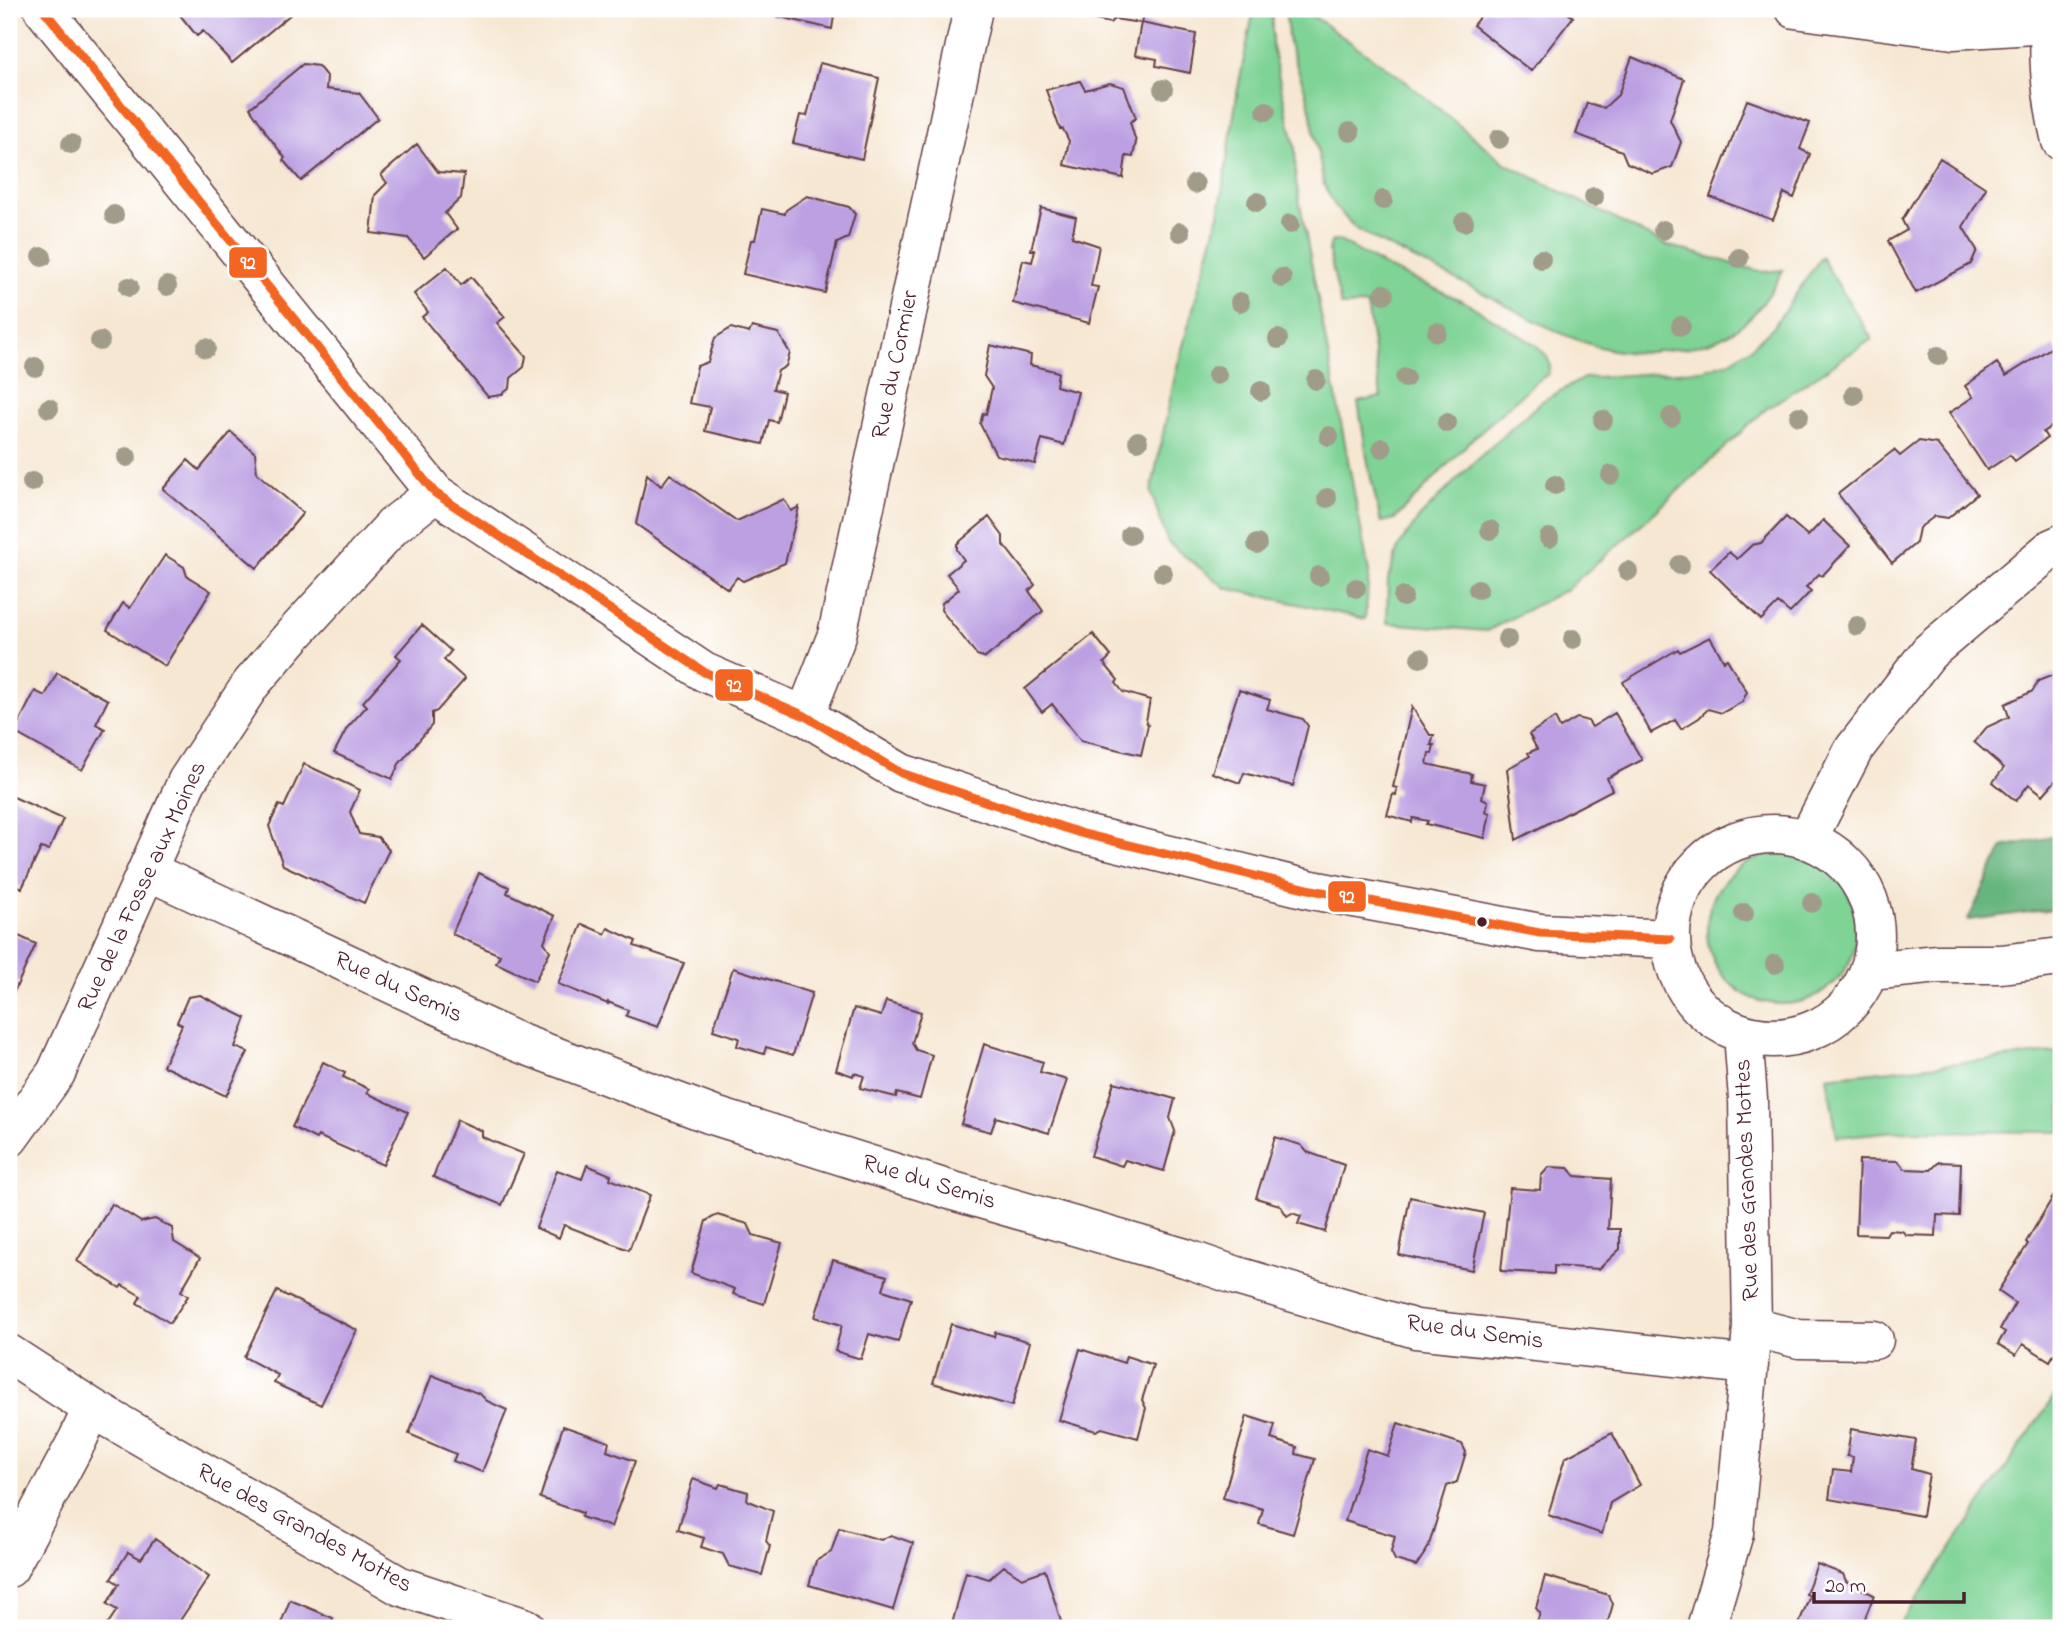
<svg xmlns="http://www.w3.org/2000/svg" width="2070" height="1637" viewBox="0 0 2070 1637" font-family="'Indie Flower',sans-serif">
	<style>
		.green { fill: #7ed395; stroke: #647960; stroke-width: 2 }
		.forest { fill: #66b57e; stroke: #586a54; stroke-width: 2 }
		.water { fill: #5fa6d5; stroke: #546280; stroke-width: 2 }
		.building { fill: #bca0e2 }
		.lines { fill: none; stroke-linecap: round; stroke-linejoin: round }
		.minor-casing { stroke: #643d44; stroke-width: 41 }
		.minor { stroke: #fff; stroke-width: 38 }
		.bus-1-casing { stroke: #fff; stroke-width: 14 }
		.bus-1 { stroke: #f26522; stroke-width: 9 }
		.tree { fill: #a19c8a }
		.bus-dot { fill: #4a1f2b; stroke: #fff; stroke-width: 2.5 }
		.labels { text-anchor: middle; dominant-baseline: central; stroke-width: 5; stroke-linejoin: round; paint-order: stroke }
		.street-label { font-size: 24px; fill: #4a1f2b; stroke: #fff }
		.line-badge { stroke: #fff; stroke-width: 2.5 }
		.badge-label { font-size: 19px; text-anchor: middle; font-weight: bold; fill: #fff }
	</style>
	<rect width="100%" height="100%" fill="#fff"/>
	<filter id="ink" filterUnits="userSpaceOnUse"><feTurbulence type="fractalNoise" baseFrequency=".0143" numOctaves="2"/><feDisplacementMap in="SourceGraphic" scale="14" xChannelSelector="R" yChannelSelector="G"/><feConvolveMatrix kernelMatrix="1 2 1 2 8 2 1 2 1" color-interpolation-filters="sRGB"/></filter>
	<filter id="wash" filterUnits="userSpaceOnUse"><feTurbulence type="fractalNoise" baseFrequency=".00686" numOctaves="4" result="noise"/><feDisplacementMap in="SourceGraphic" scale="28" xChannelSelector="R" yChannelSelector="G"/><feGaussianBlur stdDeviation="1.57" result="paint"/><feColorMatrix in="noise" values="0 0 0 0 0 0 0 0 0 0 0 0 0 0 0 0 0 1.4 0 .05"/><feComposite in="paint" operator="in"/></filter>
	<g filter="url(#wash)">
		<rect width="100%" height="100%" fill="#f6e7d2"/>
		<path class="green" d="M 1254,9 L 1272,9 L 1272,47 L 1295,148 L 1296,182 L 1369,572 L 1365,619 L 1226,588 L 1168,543 L 1151,492 L 1176,371 L 1219,214 L 1238,88 Z
			M 1287,9 L 1303,9 L 1400,77 L 1505,163 L 1666,245 L 1763,272 L 1783,270 C 1759,318 1729,345 1674,349 C 1658,351 1641,354 1626,352 C 1573,346 1526,315 1479,291 C 1445,273 1409,258 1374,239 L 1355,228 L 1336,208 L 1324,185 L 1308,98 L 1289,44 L 1286,17 Z
			M 1338,240 L 1392,270 L 1465,302 L 1536,345 L 1546,355 L 1550,364 L 1548,374 L 1532,385 L 1472,439 L 1395,519 L 1381,522 L 1369,469 L 1358,402 L 1381,397 L 1367,305 L 1341,306 L 1329,252 L 1331,242 Z
			M 1821,257 L 1872,339 L 1766,409 L 1653,514 L 1567,589 L 1487,631 L 1387,623 L 1388,579 L 1399,546 L 1419,518 L 1471,465 L 1542,401 L 1584,378 L 1702,370 L 1729,362 L 1752,347 L 1774,326 Z
			M1707 929a75 75 0 1 1 150 0a75 75 0 1 1-150 0Z
			M 2061,1052 L 2061,1132 L 1895,1131 L 1837,1137 L 1827,1077 Z
			M 2061,1386 L 2061,1628 L 1897,1628 Z"/>
		<path class="forest" d="M 2061,835 L 2061,908 L 1968,920 L 2003,847 Z"/>
		<path class="water" d="M 9,231 L 17,285 L 9,332 Z"/>
		<g id="blocks">
			<path class="building" d="M 175,9 L 297,9 L 232,63 L 203,31 L 197,36 Z
				M 772,9 L 835,9 L 832,29 L 771,15 Z
				M 1077,9 L 1144,9 L 1141,23 L 1114,19 L 1110,23 L 1076,16 Z
				M 1486,9 L 1562,9 L 1573,17 L 1531,71 L 1473,25 Z
				M 1141,23 L 1196,34 L 1190,73 L 1156,66 L 1157,59 L 1135,55 Z
				M 1632,57 L 1684,79 L 1670,120 L 1681,142 L 1672,167 L 1653,174 L 1627,163 L 1622,151 L 1576,134 L 1587,103 L 1604,108 L 1618,95 Z
				M 820,63 L 879,78 L 862,159 L 793,143 L 800,115 L 807,116 Z
				M 303,64 L 318,66 L 327,77 L 326,89 L 359,93 L 378,118 L 301,181 L 283,160 L 285,158 L 264,130 L 265,130 L 250,108 Z
				M 1080,81 L 1085,90 L 1110,83 L 1124,87 L 1136,118 L 1130,122 L 1136,142 L 1133,157 L 1126,156 L 1123,178 L 1064,165 L 1069,141 L 1063,129 L 1060,129 L 1046,90 Z
				M 1747,100 L 1810,123 L 1800,149 L 1810,154 L 1794,198 L 1784,193 L 1773,220 L 1710,197 Z
				M 417,144 L 438,172 L 464,174 L 461,198 L 445,213 L 457,229 L 424,257 L 408,238 L 371,233 L 375,195 L 387,183 L 381,175 Z
				M 1940,158 L 1986,188 L 1963,227 L 1977,250 L 1971,264 L 1916,293 L 1888,241 L 1907,230 L 1902,220 Z
				M 807,196 L 849,207 L 855,214 L 848,238 L 837,243 L 825,293 L 743,274 L 751,240 L 755,240 L 762,209 L 785,214 L 786,210 Z
				M 1041,208 L 1076,217 L 1072,237 L 1099,246 L 1091,286 L 1098,287 L 1089,323 L 1013,303 L 1023,260 L 1032,262 L 1035,250 L 1031,250 Z
				M 447,267 L 461,285 L 471,277 L 505,317 L 497,323 L 526,356 L 524,367 L 511,378 L 510,388 L 501,395 L 488,397 L 422,317 L 428,312 L 414,294 Z
				M 752,327 L 778,333 L 790,353 L 786,366 L 778,371 L 773,389 L 784,392 L 777,422 L 769,420 L 763,444 L 705,431 L 710,407 L 689,403 L 697,366 L 708,362 L 715,338 L 731,328 L 749,333 Z
				M 990,345 L 1031,355 L 1030,365 L 1058,372 L 1056,386 L 1078,392 L 1064,445 L 1042,439 L 1035,464 L 996,455 L 980,424 L 983,413 L 986,414 L 992,388 L 984,376 Z
				M 2054,346 L 2061,358 L 2061,420 L 2043,432 L 2047,438 L 2015,461 L 2010,455 L 1987,470 L 1949,413 L 1973,397 L 1965,386 L 1997,363 L 2006,376 Z
				M 231,432 L 255,453 L 257,473 L 303,513 L 257,568 L 163,489 L 188,460 L 199,470 Z
				M 1919,441 L 1937,444 L 1977,494 L 1948,518 L 1935,516 L 1919,528 L 1916,543 L 1892,563 L 1838,494 L 1894,450 L 1900,456 Z
				M 647,474 L 661,486 L 670,474 L 737,521 L 784,499 L 791,511 L 799,507 L 785,563 L 743,581 L 737,577 L 728,589 L 636,524 Z
				M 989,517 L 1003,536 L 1003,544 L 1035,585 L 1029,591 L 1043,611 L 985,658 L 977,655 L 941,610 L 942,603 L 959,589 L 947,574 L 964,560 L 957,550 L 957,544 Z
				M 1786,517 L 1808,536 L 1823,520 L 1850,546 L 1822,576 L 1819,574 L 1806,587 L 1811,591 L 1790,613 L 1778,603 L 1761,620 L 1710,570 L 1729,552 L 1737,559 L 1752,545 L 1761,543 Z
				M 165,555 L 184,567 L 187,576 L 211,591 L 165,666 L 107,630 L 123,603 L 130,608 Z
				M 422,625 L 451,651 L 444,660 L 465,679 L 437,711 L 432,713 L 432,725 L 399,764 L 392,779 L 334,753 L 347,728 L 367,706 L 363,702 L 401,659 L 396,655 Z
				M 1093,634 L 1111,656 L 1104,663 L 1118,680 L 1116,683 L 1123,692 L 1150,700 L 1146,721 L 1148,725 L 1141,755 L 1081,741 L 1052,704 L 1042,712 L 1025,689 Z
				M 1710,637 L 1724,661 L 1727,659 L 1747,692 L 1742,702 L 1722,713 L 1708,709 L 1699,718 L 1681,729 L 1675,720 L 1651,733 L 1623,682 L 1678,649 L 1680,652 Z
				M 2061,672 L 2061,778 L 2055,781 L 2043,795 L 2029,784 L 2016,801 L 1993,782 L 2004,768 L 1974,742 L 1987,727 L 2009,717 L 2005,704 L 2033,691 L 2038,681 Z
				M 57,673 L 108,700 L 96,724 L 105,729 L 82,770 L 14,732 L 35,691 L 45,696 Z
				M 1239,690 L 1270,700 L 1267,709 L 1303,719 L 1308,726 L 1293,786 L 1244,773 L 1240,783 L 1212,773 Z
				M 1412,707 L 1430,735 L 1434,735 L 1431,745 L 1434,745 L 1432,754 L 1429,753 L 1427,764 L 1472,774 L 1471,781 L 1485,784 L 1482,798 L 1488,801 L 1486,812 L 1490,813 L 1485,838 L 1426,824 L 1428,821 L 1413,818 L 1412,822 L 1387,815 L 1393,794 L 1396,795 L 1397,788 L 1393,787 Z
				M 1615,713 L 1642,760 L 1607,778 L 1612,790 L 1516,840 L 1507,769 L 1530,756 L 1528,753 L 1537,749 L 1529,734 L 1555,718 L 1560,728 L 1577,718 L 1588,721 L 1592,727 Z
				M 304,764 L 360,790 L 350,812 L 359,834 L 378,837 L 389,850 L 364,903 L 283,865 L 269,826 L 279,805 L 284,807 Z
				M 9,795 L 63,819 L 49,850 L 41,848 L 22,888 L 9,881 Z
				M 479,873 L 509,887 L 507,893 L 555,916 L 544,942 L 550,951 L 535,981 L 496,963 L 500,955 L 452,934 Z
				M 582,924 L 605,934 L 608,928 L 636,941 L 634,946 L 684,963 L 658,1027 L 626,1016 L 628,1010 L 608,1002 L 608,1004 L 558,984 Z
				M 10,932 L 36,944 L 9,1003 L 9,934 Z
				M 733,968 L 812,993 L 793,1055 L 766,1047 L 764,1054 L 737,1046 L 739,1038 L 713,1030 Z
				M 200,995 L 246,1018 L 235,1047 L 248,1052 L 226,1096 L 163,1066 L 182,1025 L 177,1022 L 188,997 Z
				M 886,1001 L 921,1012 L 912,1043 L 916,1050 L 932,1055 L 920,1099 L 897,1093 L 896,1097 L 860,1088 L 864,1076 L 854,1073 L 853,1076 L 836,1070 L 854,1008 L 881,1016 Z
				M 984,1044 L 1043,1062 L 1040,1072 L 1067,1080 L 1049,1133 L 996,1117 L 991,1132 L 961,1124 Z
				M 323,1062 L 345,1073 L 343,1077 L 369,1089 L 367,1093 L 408,1112 L 383,1165 L 318,1136 L 316,1139 L 292,1127 Z
				M 1114,1082 L 1175,1099 L 1170,1118 L 1175,1131 L 1164,1171 L 1125,1160 L 1122,1166 L 1091,1156 Z
				M 457,1120 L 482,1131 L 482,1137 L 524,1154 L 502,1205 L 433,1177 Z
				M 1275,1137 L 1301,1145 L 1307,1152 L 1344,1165 L 1325,1232 L 1298,1224 L 1301,1216 L 1292,1213 L 1287,1216 L 1280,1205 L 1256,1198 Z
				M 1859,1160 L 1898,1161 L 1905,1169 L 1931,1170 L 1939,1162 L 1961,1163 L 1959,1216 L 1937,1215 L 1936,1236 L 1906,1235 L 1902,1231 L 1889,1230 L 1886,1235 L 1856,1234 Z
				M 587,1165 L 611,1175 L 610,1179 L 650,1195 L 629,1250 L 564,1225 L 559,1238 L 536,1228 L 557,1170 L 582,1179 Z
				M 1549,1167 L 1568,1168 L 1575,1176 L 1611,1179 L 1608,1229 L 1620,1229 L 1620,1249 L 1599,1269 L 1554,1266 L 1554,1274 L 1501,1271 L 1510,1188 L 1540,1190 L 1541,1176 Z
				M 1410,1197 L 1484,1213 L 1472,1270 L 1399,1255 Z
				M 2053,1197 L 2061,1203 L 2061,1317 L 2056,1325 L 2061,1329 L 2061,1342 L 2050,1361 L 2023,1344 L 2016,1355 L 1998,1344 L 2005,1332 L 2000,1329 L 2015,1303 L 1998,1291 L 2028,1244 L 2026,1242 Z
				M 112,1204 L 141,1222 L 155,1219 L 172,1228 L 174,1242 L 200,1258 L 181,1291 L 188,1296 L 170,1323 L 137,1303 L 141,1296 L 122,1285 L 120,1288 L 77,1261 Z
				M 717,1215 L 748,1224 L 753,1235 L 782,1243 L 764,1304 L 733,1294 L 735,1289 L 691,1273 L 706,1221 Z
				M 833,1260 L 887,1276 L 883,1290 L 911,1299 L 898,1342 L 869,1334 L 861,1359 L 835,1351 L 842,1325 L 815,1317 Z
				M 277,1291 L 357,1330 L 321,1405 L 274,1383 L 278,1375 L 244,1357 Z
				M 951,1324 L 994,1337 L 995,1332 L 1030,1342 L 1012,1406 L 933,1383 Z
				M 1080,1349 L 1124,1363 L 1126,1356 L 1153,1365 L 1142,1400 L 1146,1408 L 1138,1438 L 1102,1428 L 1096,1431 L 1059,1420 Z
				M 432,1375 L 480,1394 L 487,1401 L 507,1410 L 482,1472 L 453,1461 L 456,1454 L 409,1434 Z
				M 1247,1416 L 1275,1425 L 1271,1439 L 1297,1447 L 1296,1454 L 1315,1459 L 1293,1534 L 1259,1524 L 1263,1509 L 1223,1498 Z
				M 1398,1423 L 1462,1444 L 1466,1452 L 1457,1482 L 1447,1486 L 1428,1548 L 1416,1566 L 1395,1560 L 1391,1552 L 1395,1536 L 1345,1521 L 1367,1449 L 1388,1456 Z
				M 563,1426 L 609,1442 L 607,1451 L 635,1461 L 611,1527 L 581,1517 L 582,1513 L 540,1498 Z
				M 1851,1429 L 1916,1440 L 1911,1469 L 1929,1474 L 1922,1516 L 1829,1499 L 1833,1470 L 1851,1472 L 1853,1457 L 1847,1456 Z
				M 1612,1433 L 1640,1485 L 1610,1503 L 1602,1534 L 1548,1515 L 1565,1458 Z
				M 693,1479 L 718,1488 L 720,1484 L 748,1492 L 747,1500 L 773,1511 L 766,1541 L 770,1546 L 762,1575 L 729,1566 L 723,1554 L 701,1547 L 704,1538 L 678,1530 Z
				M 839,1528 L 881,1540 L 891,1535 L 913,1543 L 893,1610 L 809,1585 L 816,1561 L 831,1552 Z
				M 155,1539 L 209,1577 L 175,1628 L 105,1628 L 117,1610 L 107,1604 L 119,1584 L 111,1579 L 128,1552 L 141,1559 Z
				M 1817,1564 L 1843,1574 L 1846,1581 L 1874,1595 L 1863,1623 L 1867,1628 L 1797,1628 L 1810,1596 L 1806,1594 Z
				M 1004,1566 L 1022,1578 L 1045,1570 L 1063,1628 L 951,1628 L 966,1572 L 989,1579 Z
				M 1545,1576 L 1609,1595 L 1613,1604 L 1606,1628 L 1535,1628 L 1540,1613 L 1536,1608 Z
				M 290,1600 L 333,1618 L 332,1621 L 348,1628 L 284,1628 L 281,1623 Z"/>
		</g>
	</g>
	<g filter="url(#ink)">
		<use href="#blocks" fill-opacity="0" stroke="#643d44" stroke-width="2"/>
		<g class="lines">
			<g class="minor-casing">
				<path id="minor" d="M 43,9 L 435,493 L 704,672 L 805,716 L 901,773 L 1080,833 L 1312,890 L 1540,933 L 1670,939
					M 1795,9 L 1953,30 L 2050,24
					M 2054,9 C 2044,45 2052,104 2061,141
					M 805,716 L 837,635 L 973,9
					M1671 936a102 102 0 1 1 204 0a102 102 0 1 1-204 0Z
					M 1807,840 L 1854,749 L 1929,652 L 2052,548 L 2061,544
					M 148,871 L 517,1042 L 712,1115 L 953,1191 L 1185,1258 L 1237,1276 L 1416,1329 L 1749,1365
					M 1870,971 L 1938,964 L 2001,964 L 2061,957
					M 9,1138 L 56,1073 L 187,781 L 251,684 L 293,635 L 393,526 L 435,493
					M 1752,1327 L 1799,1339 L 1874,1340
					M 9,1354 L 92,1408
					M 9,1568 L 78,1439 L 92,1408 L 400,1586 L 526,1628
					M 1706,1628 L 1734,1533 L 1752,1327 L 1748,1099 L 1743,1034"/>
			</g>
			<use href="#minor" class="minor"/>
			<g class="bus-1-casing">
				<path id="bus-1" d="M 43,9 L 435,493 L 704,672 L 805,716 L 901,773 L 1080,833 L 1312,890 L 1540,933 L 1670,939"/>
			</g>
			<use href="#bus-1" class="bus-1"/>
		</g>
		<g class="tree">
			<circle cx="1163" cy="89" r="10"/>
			<circle cx="1266" cy="111" r="10"/>
			<circle cx="1350" cy="132" r="10"/>
			<circle cx="1499" cy="139" r="10"/>
			<circle cx="71" cy="144" r="10"/>
			<circle cx="1195" cy="184" r="10"/>
			<circle cx="1594" cy="197" r="10"/>
			<circle cx="1383" cy="200" r="10"/>
			<circle cx="1257" cy="202" r="10"/>
			<circle cx="114" cy="215" r="10"/>
			<circle cx="1464" cy="222" r="10"/>
			<circle cx="1290" cy="224" r="10"/>
			<circle cx="1663" cy="230" r="10"/>
			<circle cx="1180" cy="232" r="10"/>
			<circle cx="42" cy="257" r="10"/>
			<circle cx="1739" cy="258" r="10"/>
			<circle cx="1541" cy="259" r="10"/>
			<circle cx="1282" cy="278" r="10"/>
			<circle cx="167" cy="286" r="10"/>
			<circle cx="129" cy="287" r="10"/>
			<circle cx="1384" cy="294" r="10"/>
			<circle cx="1240" cy="302" r="10"/>
			<circle cx="1681" cy="326" r="10"/>
			<circle cx="1437" cy="332" r="10"/>
			<circle cx="1278" cy="339" r="10"/>
			<circle cx="100" cy="341" r="10"/>
			<circle cx="206" cy="348" r="10"/>
			<circle cx="1938" cy="356" r="10"/>
			<circle cx="35" cy="367" r="10"/>
			<circle cx="1217" cy="375" r="10"/>
			<circle cx="1405" cy="378" r="10"/>
			<circle cx="1316" cy="380" r="10"/>
			<circle cx="1261" cy="391" r="10"/>
			<circle cx="1854" cy="395" r="10"/>
			<circle cx="49" cy="408" r="10"/>
			<circle cx="1799" cy="416" r="10"/>
			<circle cx="1671" cy="417" r="10"/>
			<circle cx="1603" cy="420" r="10"/>
			<circle cx="1447" cy="423" r="10"/>
			<circle cx="1329" cy="436" r="10"/>
			<circle cx="1138" cy="441" r="10"/>
			<circle cx="1382" cy="448" r="10"/>
			<circle cx="127" cy="457" r="10"/>
			<circle cx="1611" cy="475" r="10"/>
			<circle cx="32" cy="482" r="10"/>
			<circle cx="1555" cy="485" r="10"/>
			<circle cx="1327" cy="498" r="10"/>
			<circle cx="1490" cy="530" r="10"/>
			<circle cx="1130" cy="535" r="10"/>
			<circle cx="1549" cy="538" r="10"/>
			<circle cx="1257" cy="544" r="10"/>
			<circle cx="1680" cy="565" r="10"/>
			<circle cx="1628" cy="571" r="10"/>
			<circle cx="1163" cy="573" r="10"/>
			<circle cx="1319" cy="576" r="10"/>
			<circle cx="1356" cy="588" r="10"/>
			<circle cx="1478" cy="589" r="10"/>
			<circle cx="1403" cy="597" r="10"/>
			<circle cx="1857" cy="626" r="10"/>
			<circle cx="1507" cy="639" r="10"/>
			<circle cx="1573" cy="639" r="10"/>
			<circle cx="1420" cy="658" r="10"/>
			<circle cx="1812" cy="903" r="10"/>
			<circle cx="1744" cy="913" r="10"/>
			<circle cx="1775" cy="964" r="10"/>
		</g>
	</g>
	<circle class="bus-dot" cx="1482" cy="922" r="6"/>
	<g class="labels">
		<g class="street-label">
			<text transform="translate(896 365) rotate(-78)">Rue du Cormier</text>
			<text transform="translate(143 887) rotate(-65)">Rue de la Fosse aux Moines</text>
			<text transform="translate(398 988) rotate(25)">Rue du Semis</text>
			<text transform="translate(1748 1180) rotate(-92)">Rue des Grandes Mottes</text>
			<text transform="translate(929 1183) rotate(17)">Rue du Semis</text>
			<text transform="translate(1475 1333) rotate(8)">Rue du Semis</text>
			<text transform="translate(304 1529) rotate(29)">Rue des Grandes Mottes</text>
		</g>
	</g>
	<g class="line-badge">
		<rect x="228" y="246" width="40" height="33" rx="7" fill="#f26522"/>
		<rect x="714" y="668" width="40" height="34" rx="7" fill="#f26522"/>
		<rect x="1327" y="880" width="40" height="33" rx="7" fill="#f26522"/>
	</g>
	<g class="badge-label">
		<text x="248" y="269">92</text>
		<text x="734" y="692">92</text>
		<text x="1347" y="903">92</text>
	</g>
	<rect width="2070" height="1637" fill="none" stroke="#fff" stroke-width="35"/>
	<path d="M1814 1592v10h150v-10" fill="none" stroke="#4a1f2b" stroke-width="3.5"/>
	<text x="1825" y="1592" font-size="21" fill="#4a1f2b" stroke="#ffffff" stroke-width="5" paint-order="stroke">20 m</text>
</svg>
